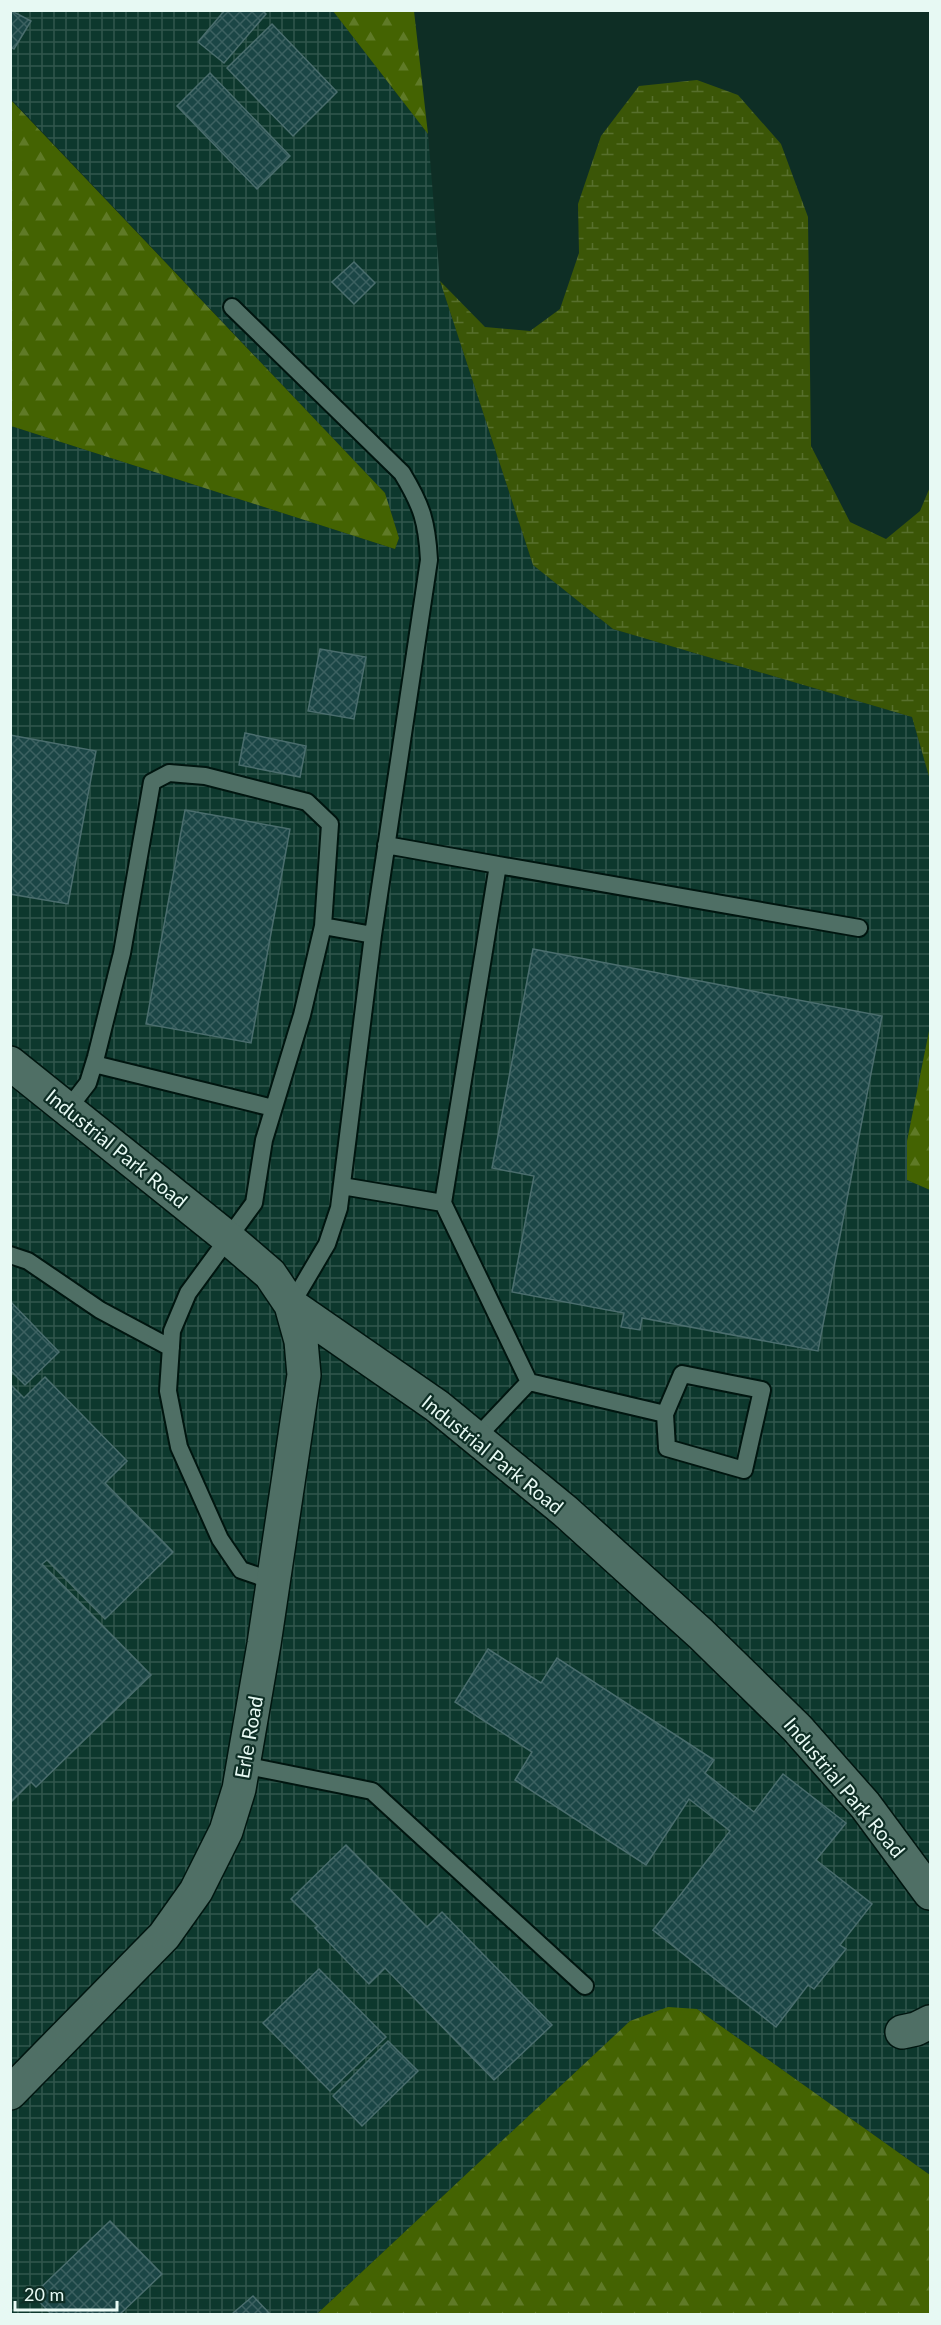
<svg xmlns="http://www.w3.org/2000/svg" width="941" height="2325" viewBox="0 0 941 2325" font-family="Lato,sans-serif">
	<style>
		.industrial { fill: url(#industrial-grid) }
		.forest { fill: url(#forest-firs) }
		.wetland { fill: url(#wetland-marsh) }
		.building { fill: url(#building-cross-hatch); stroke: #4b6e6e; stroke-width: 1.5 }
		.lines { fill: none; stroke-linecap: round; stroke-linejoin: round }
		.service-casing { stroke: #00150f; stroke-width: 20 }
		.minor-casing { stroke: #00150f; stroke-width: 36 }
		.service { stroke: #4f6f65; stroke-width: 16 }
		.minor { stroke: #4f6f65; stroke-width: 33 }
		.labels { text-anchor: middle; dominant-baseline: central; stroke-width: 4.5; stroke-linejoin: round; paint-order: stroke }
		.street-label { font-size: 20px; fill: #e7f9f3; stroke: #0e2e25 }
	</style>
	<defs>
		<pattern id="industrial-grid" width="8" height="8" patternUnits="userSpaceOnUse" patternTransform="scale(1.5)"><rect width="8" height="8" fill="#0d382d"/><path d="M0 4h8M4 0v8" fill="none" stroke="#30564c"/></pattern>
		<pattern id="forest-firs" width="22" height="20" patternUnits="userSpaceOnUse" patternTransform="scale(1.5)"><rect width="22" height="20" fill="#446302"/><path d="M5 1l3.5 6h-7zM16 11l3.5 6h-7z" fill="#5f7a27"/></pattern>
		<pattern id="wetland-marsh" width="20" height="14" patternUnits="userSpaceOnUse" patternTransform="scale(1.5)"><rect width="20" height="14" fill="#3b5607"/><path d="M1 5h8M5 5V1M11 12h8M15 12V8" fill="none" stroke="#576f2c"/></pattern>
		<pattern id="building-cross-hatch" width="8" height="8" patternUnits="userSpaceOnUse" patternTransform="scale(1.5)"><rect width="8" height="8" fill="#1b4646"/><path d="M0 0l8 8M0 8l8-8" fill="none" stroke="#3c6161"/></pattern>
	</defs>
	<rect width="100%" height="100%" fill="#0e2e25"/>
	<path class="industrial" d="M 11,11 L 333,11 L 428,134 L 440,281 L 533,565 L 613,629 L 912,717 L 930,780 L 930,1026 L 907,1141 L 907,1180 L 930,1190 L 930,2175 L 697,2009 L 630,2021 L 317,2314 L 11,2314 L 11,426 L 395,549 L 399,538 L 385,493 L 11,99 Z"/>
	<path class="forest" d="M 333,11 L 414,11 L 428,134 Z
		M 10,99 L 385,493 L 399,538 L 395,549 L 11,426 Z
		M 930,1026 L 930,1190 L 907,1180 L 907,1141 Z
		M 668,2007 L 697,2009 L 930,2175 L 930,2314 L 317,2314 L 630,2021 Z"/>
	<path class="wetland" d="M 697,80 L 738,95 L 781,144 L 808,217 L 811,446 L 850,522 L 886,539 L 920,511 L 930,487 L 930,780 L 912,717 L 613,629 L 533,565 L 440,281 L 485,327 L 530,331 L 560,309 L 579,253 L 578,204 L 601,136 L 639,86 Z"/>
	<path class="building" d="M 10,10 L 31,21 L 14,49 L 10,47 Z
		M 225,10 L 262,10 L 266,14 L 224,63 L 198,42 Z
		M 272,24 L 337,92 L 293,136 L 227,68 Z
		M 210,73 L 290,156 L 257,189 L 177,106 Z
		M 354,262 L 375,283 L 354,304 L 332,282 Z
		M 320,649 L 366,657 L 354,719 L 308,711 Z
		M 245,733 L 306,746 L 300,777 L 239,765 Z
		M 10,735 L 96,751 L 68,904 L 10,894 Z
		M 185,810 L 290,829 L 251,1043 L 146,1024 Z
		M 533,949 L 882,1016 L 818,1351 L 642,1318 L 640,1330 L 621,1327 L 624,1313 L 512,1292 L 534,1176 L 492,1168 Z
		M 10,1301 L 59,1352 L 25,1385 L 10,1370 Z
		M 45,1377 L 127,1461 L 105,1483 L 173,1552 L 105,1619 L 47,1560 L 42,1564 L 151,1675 L 36,1787 L 31,1782 L 10,1803 L 10,1384 L 24,1398 Z
		M 488,1649 L 541,1683 L 557,1658 L 714,1760 L 705,1773 L 754,1812 L 783,1774 L 846,1823 L 816,1860 L 872,1904 L 840,1945 L 846,1949 L 814,1989 L 808,1985 L 776,2027 L 653,1930 L 730,1831 L 689,1799 L 646,1865 L 515,1780 L 532,1752 L 455,1702 Z
		M 346,1845 L 427,1927 L 442,1912 L 552,2025 L 494,2080 L 385,1968 L 369,1984 L 315,1928 L 318,1926 L 291,1899 Z
		M 319,1969 L 386,2037 L 330,2091 L 263,2023 Z
		M 388,2041 L 418,2071 L 362,2126 L 333,2096 Z
		M 110,2221 L 162,2274 L 120,2314 L 51,2314 L 33,2295 Z
		M 253,2296 L 270,2314 L 232,2314 Z"/>
	<g class="lines">
		<g class="service-casing">
			<path id="service" d="M 232,307 L 402,473 C 422,506 427,522 429,560 L 373,935 L 339,1208 L 327,1244 L 291,1305
				M 386,845 L 498,865
				M 323,926 L 373,935
				M 94,1064 L 273,1108
				M 68,1109 L 88,1083 L 96,1057 L 122,953 L 152,782 L 169,773 L 205,776 L 307,802 L 330,824 L 323,926 L 302,1015 L 264,1140 L 254,1203 L 188,1293 L 172,1331 L 168,1391 L 179,1447 L 220,1539 L 241,1570 L 273,1581
				M 342,1186 L 443,1203 L 529,1382 L 476,1438
				M 443,1203 L 498,865 L 859,928
				M 10,1255 L 28,1261 L 100,1310 L 171,1348
				M 529,1382 L 665,1414 L 667,1448 L 744,1470 L 762,1390 L 682,1374 L 665,1414
				M 243,1765 L 372,1791 L 585,1986"/>
		</g>
		<g class="minor-casing">
			<path id="minor" d="M 10,1063 L 228,1238 L 270,1274 L 291,1305 L 437,1406 L 476,1438 L 565,1511 L 701,1634 L 797,1728 L 865,1805 L 930,1893
				M 902,2032 L 916,2029 L 930,2022
				M 10,2093 L 164,1936 L 196,1891 L 226,1831 L 239,1789 L 264,1644 L 304,1375 L 301,1341 L 291,1305"/>
		</g>
		<use href="#service" class="service"/>
		<use href="#minor" class="minor"/>
	</g>
	<g class="labels">
		<g class="street-label">
			<text transform="translate(117 1148) rotate(39)">Industrial Park Road</text>
			<text transform="translate(493 1454) rotate(39)">Industrial Park Road</text>
			<text transform="translate(248 1737) rotate(-80)">Erle Road</text>
			<text transform="translate(845 1787) rotate(50)">Industrial Park Road</text>
		</g>
	</g>
	<rect width="941" height="2325" fill="none" stroke="#e7f9f3" stroke-width="24"/>
	<path d="M15 2301v9h102v-9" fill="none" stroke="#e7f9f3" stroke-width="3"/>
	<text x="24" y="2301" font-size="18" fill="#e7f9f3" stroke="#0e2e25" stroke-width="4.5" paint-order="stroke">20 m</text>
</svg>
